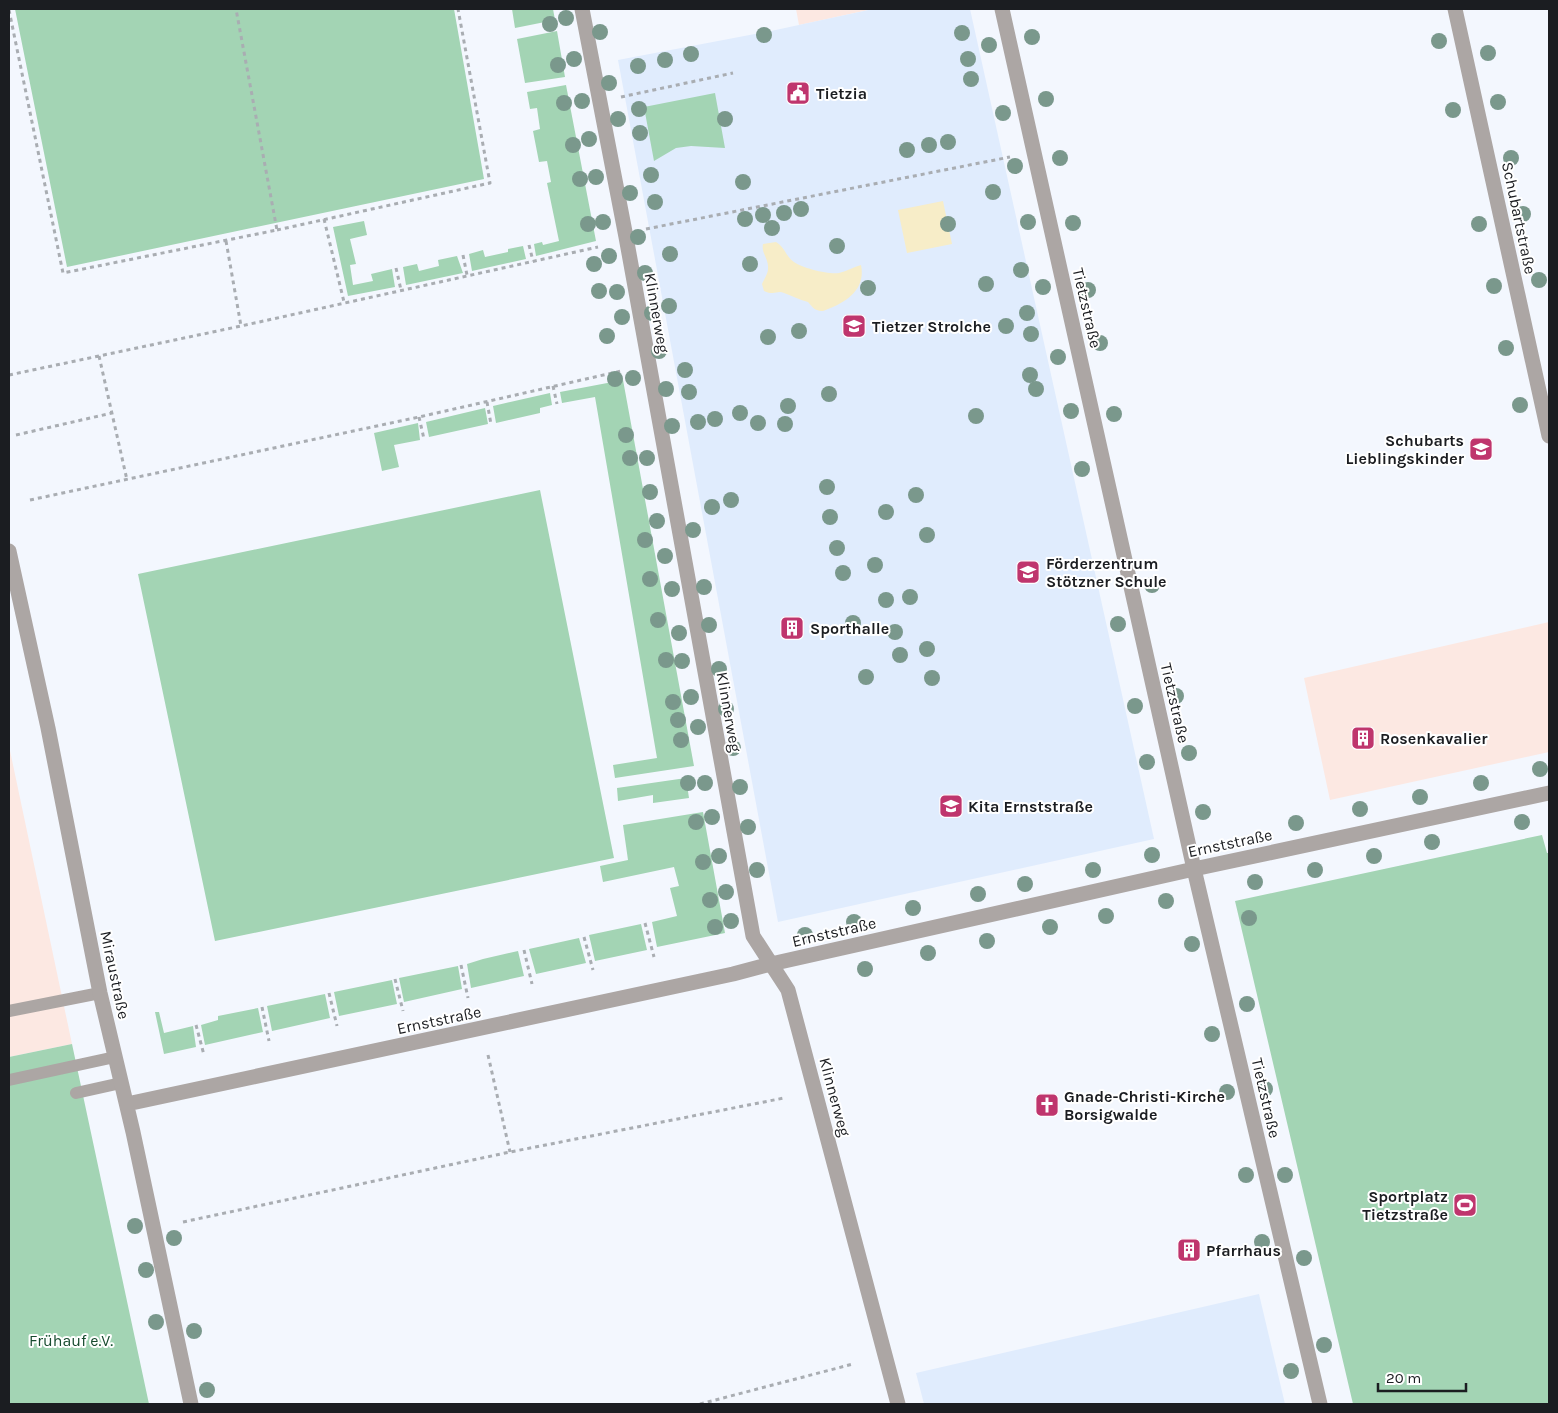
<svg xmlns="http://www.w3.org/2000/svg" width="1558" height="1413" viewBox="0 0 1558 1413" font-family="Karla,sans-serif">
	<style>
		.commercial { fill: #fce8e2 }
		.built { fill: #e0ecfd }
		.green { fill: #a3d4b4 }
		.sand { fill: #f7edc8 }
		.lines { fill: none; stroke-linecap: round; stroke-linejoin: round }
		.path { stroke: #a9adb2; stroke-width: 3; stroke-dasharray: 4 4; stroke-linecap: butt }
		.lane { stroke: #aca6a4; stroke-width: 12 }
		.street { stroke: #aca6a4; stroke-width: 15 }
		.tree { fill: #7a988c }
		.labels { text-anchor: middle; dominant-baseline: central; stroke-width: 4; stroke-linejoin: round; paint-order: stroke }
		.poi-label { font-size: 16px; font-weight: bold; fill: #1b1d21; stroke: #fff; text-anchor: start }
		.street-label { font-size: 16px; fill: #1b1d21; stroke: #fff }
		.park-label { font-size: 16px; fill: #174b2f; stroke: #fff }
	</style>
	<rect width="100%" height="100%" fill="#f3f7fe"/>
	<path class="commercial" d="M 796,9 L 873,9 L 799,25 Z
		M 1549,622 L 1549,752 L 1330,800 L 1304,678 Z
		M 9,746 L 72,1044 L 9,1057 Z"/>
	<path class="built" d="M 873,9 L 970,9 L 1154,839 L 778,922 L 618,60 L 771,31 Z
		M 1259,1294 L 1285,1404 L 924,1404 L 916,1373 Z"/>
	<path class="green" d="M 15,9 L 454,9 L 484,179 L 67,267 Z
		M 512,9 L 553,9 L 555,20 L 515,28 Z
		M 557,31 L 565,77 L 525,83 L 517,39 Z
		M 566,85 L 596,241 L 536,256 L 534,244 L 542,242 L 543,245 L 559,241 L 547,183 L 551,182 L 547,161 L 539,162 L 533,131 L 540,129 L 537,108 L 530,109 L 527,92 Z
		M 715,93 L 725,148 L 691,146 L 676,148 L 654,161 L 644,107 Z
		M 364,221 L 367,235 L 350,239 L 356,264 L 350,265 L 353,285 L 373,281 L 371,274 L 392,269 L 395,287 L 348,296 L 333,227 Z
		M 523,246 L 526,259 L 472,271 L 469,254 L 483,250 L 485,257 L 508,252 L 508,249 Z
		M 457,256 L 463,273 L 406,285 L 403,267 L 417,264 L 419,271 L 439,266 L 438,260 Z
		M 623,380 L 694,766 L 615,778 L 613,765 L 657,758 L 595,397 L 562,403 L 560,392 Z
		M 550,393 L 552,405 L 540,408 L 540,413 L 496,423 L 493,406 Z
		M 485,408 L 488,424 L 429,437 L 426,422 Z
		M 418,423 L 420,440 L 394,445 L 399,467 L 382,471 L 374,433 Z
		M 540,490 L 614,858 L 215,941 L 138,574 Z
		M 686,778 L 689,798 L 653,803 L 653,795 L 618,801 L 617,788 Z
		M 703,812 L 725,933 L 657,947 L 652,922 L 677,916 L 670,888 L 679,886 L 674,867 L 603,882 L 600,866 L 628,860 L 623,825 Z
		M 1542,835 L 1547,853 L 1549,853 L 1549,1404 L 1353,1404 L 1235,901 Z
		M 641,924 L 647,950 L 595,961 L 589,935 Z
		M 579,938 L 586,963 L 536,974 L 529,949 Z
		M 518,951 L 524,976 L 471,988 L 467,964 L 483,959 Z
		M 458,966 L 462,989 L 404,1002 L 399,978 Z
		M 392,980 L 397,1004 L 339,1016 L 334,992 Z
		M 325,994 L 330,1018 L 272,1031 L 267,1006 Z
		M 258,1008 L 263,1032 L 205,1045 L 201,1025 L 218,1020 L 218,1016 Z
		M 155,1012 L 159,1012 L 164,1033 L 193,1026 L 196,1047 L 164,1054 Z
		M 72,1044 L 149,1404 L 9,1404 L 9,1057 Z"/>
	<path class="sand" d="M 943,201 L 952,244 L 907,253 L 898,210 Z
		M 776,242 C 785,247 786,257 794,262 C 802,268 830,275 839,273 C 847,271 854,267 861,265 C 866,289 847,302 828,309 C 824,311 821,312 817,310 C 813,309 811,305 808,302 C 800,300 793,296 784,293 C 777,290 775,296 764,291 L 762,284 C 764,280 768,273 768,269 C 769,259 761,253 763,244 Z"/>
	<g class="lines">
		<path class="path" d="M 9,10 L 63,273 L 277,230 L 236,9
			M 621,97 L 733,73
			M 324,219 L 344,302
			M 646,229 L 1010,157
			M 277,230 L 490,183 L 458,9
			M 226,241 L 241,326
			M 529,245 L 533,261
			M 463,255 L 467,275
			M 396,268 L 401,290
			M 99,356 L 127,480
			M 9,375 L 241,326 L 598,247
			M 553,386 L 557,404
			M 487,402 L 491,424
			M 419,417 L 424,439
			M 16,435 L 112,413
			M 30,500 L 419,417 L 621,371
			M 645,923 L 654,957
			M 584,937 L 593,970
			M 524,950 L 532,984
			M 461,965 L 468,998
			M 395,979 L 403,1011
			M 329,993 L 337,1026
			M 262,1007 L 269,1041
			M 196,1025 L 204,1055
			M 488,1055 L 510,1152
			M 183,1222 L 510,1152 L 784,1098
			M 700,1404 L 853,1364"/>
		<path class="lane" d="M 9,1011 L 100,993
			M 9,1080 L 115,1057
			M 76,1093 L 121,1083"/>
		<path class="street" d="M 582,9 L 626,237 L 753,936 L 788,990 L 898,1404
			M 1002,9 L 1194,869 L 1320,1404
			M 1455,9 L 1549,436
			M 9,551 L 48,728 L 100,993 L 133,1132 L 191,1404
			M 127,1104 L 733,974 L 771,964 L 1194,869 L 1549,793"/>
	</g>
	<g class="tree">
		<circle cx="566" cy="18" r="8"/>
		<circle cx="550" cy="24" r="8"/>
		<circle cx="600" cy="32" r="8"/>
		<circle cx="962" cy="33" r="8"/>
		<circle cx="764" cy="35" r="8"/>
		<circle cx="1032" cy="37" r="8"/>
		<circle cx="1439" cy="41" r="8"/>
		<circle cx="989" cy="45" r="8"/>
		<circle cx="1488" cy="53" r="8"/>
		<circle cx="691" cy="54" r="8"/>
		<circle cx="574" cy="59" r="8"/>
		<circle cx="968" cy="59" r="8"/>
		<circle cx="665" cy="60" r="8"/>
		<circle cx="558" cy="65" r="8"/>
		<circle cx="638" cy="66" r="8"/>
		<circle cx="971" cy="79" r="8"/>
		<circle cx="609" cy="83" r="8"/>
		<circle cx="1046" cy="99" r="8"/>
		<circle cx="582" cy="101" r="8"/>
		<circle cx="1498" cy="102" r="8"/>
		<circle cx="564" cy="103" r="8"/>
		<circle cx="639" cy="109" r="8"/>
		<circle cx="1453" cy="110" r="8"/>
		<circle cx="1003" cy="113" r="8"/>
		<circle cx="618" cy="119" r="8"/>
		<circle cx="725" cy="119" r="8"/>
		<circle cx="640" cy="133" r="8"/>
		<circle cx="589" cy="139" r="8"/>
		<circle cx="948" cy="142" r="8"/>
		<circle cx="573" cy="145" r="8"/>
		<circle cx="929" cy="145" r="8"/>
		<circle cx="907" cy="150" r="8"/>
		<circle cx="1060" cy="158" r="8"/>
		<circle cx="1511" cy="158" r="8"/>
		<circle cx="1015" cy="166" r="8"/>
		<circle cx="651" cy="175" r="8"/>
		<circle cx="596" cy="177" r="8"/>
		<circle cx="580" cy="179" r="8"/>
		<circle cx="743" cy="182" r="8"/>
		<circle cx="993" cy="192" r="8"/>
		<circle cx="630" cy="193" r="8"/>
		<circle cx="655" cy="202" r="8"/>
		<circle cx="801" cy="209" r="8"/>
		<circle cx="784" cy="213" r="8"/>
		<circle cx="1523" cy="214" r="8"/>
		<circle cx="763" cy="215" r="8"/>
		<circle cx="745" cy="219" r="8"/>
		<circle cx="603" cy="222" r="8"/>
		<circle cx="1028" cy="222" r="8"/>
		<circle cx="1073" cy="223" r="8"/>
		<circle cx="588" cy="224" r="8"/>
		<circle cx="948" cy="224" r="8"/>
		<circle cx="1479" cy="224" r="8"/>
		<circle cx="772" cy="228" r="8"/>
		<circle cx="638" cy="237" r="8"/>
		<circle cx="837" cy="246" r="8"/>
		<circle cx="670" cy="254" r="8"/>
		<circle cx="609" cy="256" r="8"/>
		<circle cx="594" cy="264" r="8"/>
		<circle cx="750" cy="264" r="8"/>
		<circle cx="1021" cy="270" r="8"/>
		<circle cx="645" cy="273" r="8"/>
		<circle cx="1539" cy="280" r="8"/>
		<circle cx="986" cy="284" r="8"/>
		<circle cx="1494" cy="286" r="8"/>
		<circle cx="1043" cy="287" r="8"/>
		<circle cx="868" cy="288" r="8"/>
		<circle cx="1088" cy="290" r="8"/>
		<circle cx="599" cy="291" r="8"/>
		<circle cx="617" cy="292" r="8"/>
		<circle cx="669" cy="306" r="8"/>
		<circle cx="652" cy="313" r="8"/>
		<circle cx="1027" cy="313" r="8"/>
		<circle cx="622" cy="317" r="8"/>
		<circle cx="1006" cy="326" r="8"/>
		<circle cx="799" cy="331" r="8"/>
		<circle cx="1031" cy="334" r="8"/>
		<circle cx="607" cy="336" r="8"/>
		<circle cx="768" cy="337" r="8"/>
		<circle cx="1100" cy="343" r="8"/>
		<circle cx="1506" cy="348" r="8"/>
		<circle cx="659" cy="351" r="8"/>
		<circle cx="1058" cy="357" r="8"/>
		<circle cx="685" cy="370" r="8"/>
		<circle cx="1030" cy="375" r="8"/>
		<circle cx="633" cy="378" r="8"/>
		<circle cx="615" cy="379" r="8"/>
		<circle cx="666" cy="389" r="8"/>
		<circle cx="1036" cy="389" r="8"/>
		<circle cx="689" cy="392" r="8"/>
		<circle cx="829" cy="394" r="8"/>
		<circle cx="1520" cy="405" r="8"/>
		<circle cx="788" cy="406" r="8"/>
		<circle cx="1071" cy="411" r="8"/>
		<circle cx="740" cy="413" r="8"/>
		<circle cx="1114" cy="414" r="8"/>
		<circle cx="976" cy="416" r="8"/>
		<circle cx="715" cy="419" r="8"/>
		<circle cx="698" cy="422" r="8"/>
		<circle cx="758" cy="423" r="8"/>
		<circle cx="785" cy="424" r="8"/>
		<circle cx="672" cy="426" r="8"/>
		<circle cx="626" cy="435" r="8"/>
		<circle cx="630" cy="458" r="8"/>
		<circle cx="647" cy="458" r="8"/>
		<circle cx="1082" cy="469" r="8"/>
		<circle cx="827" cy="487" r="8"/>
		<circle cx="650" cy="492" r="8"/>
		<circle cx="916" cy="495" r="8"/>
		<circle cx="731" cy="500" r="8"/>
		<circle cx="712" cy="507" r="8"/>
		<circle cx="886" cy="512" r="8"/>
		<circle cx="830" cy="517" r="8"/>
		<circle cx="657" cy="521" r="8"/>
		<circle cx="693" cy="530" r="8"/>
		<circle cx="927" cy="535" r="8"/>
		<circle cx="645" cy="540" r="8"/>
		<circle cx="837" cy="548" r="8"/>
		<circle cx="665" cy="556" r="8"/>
		<circle cx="875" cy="565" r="8"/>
		<circle cx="843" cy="573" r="8"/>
		<circle cx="650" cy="579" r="8"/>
		<circle cx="1152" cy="585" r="8"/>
		<circle cx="704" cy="587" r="8"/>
		<circle cx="672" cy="589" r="8"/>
		<circle cx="910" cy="597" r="8"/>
		<circle cx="886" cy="600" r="8"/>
		<circle cx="658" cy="620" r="8"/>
		<circle cx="853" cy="623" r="8"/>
		<circle cx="1118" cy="624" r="8"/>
		<circle cx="709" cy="625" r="8"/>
		<circle cx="895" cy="632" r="8"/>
		<circle cx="679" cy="633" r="8"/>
		<circle cx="927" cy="649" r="8"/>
		<circle cx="900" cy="655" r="8"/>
		<circle cx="666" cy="660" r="8"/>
		<circle cx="682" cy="661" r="8"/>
		<circle cx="719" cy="669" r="8"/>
		<circle cx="866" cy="677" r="8"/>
		<circle cx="932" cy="678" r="8"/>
		<circle cx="1176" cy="696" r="8"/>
		<circle cx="691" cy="697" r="8"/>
		<circle cx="673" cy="702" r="8"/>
		<circle cx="1135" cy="706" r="8"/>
		<circle cx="726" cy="709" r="8"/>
		<circle cx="678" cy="720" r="8"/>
		<circle cx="698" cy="727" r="8"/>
		<circle cx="681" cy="740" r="8"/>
		<circle cx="733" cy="748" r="8"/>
		<circle cx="1189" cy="753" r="8"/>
		<circle cx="1147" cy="762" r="8"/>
		<circle cx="1540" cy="769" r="8"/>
		<circle cx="688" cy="783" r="8"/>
		<circle cx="705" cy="783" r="8"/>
		<circle cx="1481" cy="783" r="8"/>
		<circle cx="740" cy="787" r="8"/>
		<circle cx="1420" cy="797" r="8"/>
		<circle cx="1360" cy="809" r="8"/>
		<circle cx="1203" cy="812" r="8"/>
		<circle cx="712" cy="817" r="8"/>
		<circle cx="696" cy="822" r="8"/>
		<circle cx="1522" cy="822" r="8"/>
		<circle cx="1296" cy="823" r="8"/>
		<circle cx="748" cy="827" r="8"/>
		<circle cx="1432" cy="842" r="8"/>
		<circle cx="1152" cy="855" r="8"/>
		<circle cx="719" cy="856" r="8"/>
		<circle cx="1374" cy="856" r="8"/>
		<circle cx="703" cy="862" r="8"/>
		<circle cx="757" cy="870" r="8"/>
		<circle cx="1093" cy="870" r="8"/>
		<circle cx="1315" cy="870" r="8"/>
		<circle cx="1255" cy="882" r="8"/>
		<circle cx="1025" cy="884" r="8"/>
		<circle cx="726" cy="892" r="8"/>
		<circle cx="978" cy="894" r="8"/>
		<circle cx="710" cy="900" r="8"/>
		<circle cx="1166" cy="901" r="8"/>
		<circle cx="913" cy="908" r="8"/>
		<circle cx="1106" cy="916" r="8"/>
		<circle cx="1249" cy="918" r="8"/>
		<circle cx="731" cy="921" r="8"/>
		<circle cx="854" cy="922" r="8"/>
		<circle cx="715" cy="927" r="8"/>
		<circle cx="1050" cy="927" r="8"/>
		<circle cx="805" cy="935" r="8"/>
		<circle cx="987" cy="941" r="8"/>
		<circle cx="1192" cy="944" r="8"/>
		<circle cx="928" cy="953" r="8"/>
		<circle cx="865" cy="969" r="8"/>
		<circle cx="1247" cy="1004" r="8"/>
		<circle cx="1212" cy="1034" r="8"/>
		<circle cx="1265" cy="1089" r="8"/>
		<circle cx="1227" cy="1092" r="8"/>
		<circle cx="1246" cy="1175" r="8"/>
		<circle cx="1285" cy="1175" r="8"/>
		<circle cx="135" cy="1226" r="8"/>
		<circle cx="174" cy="1238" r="8"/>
		<circle cx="1262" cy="1242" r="8"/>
		<circle cx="1304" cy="1258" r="8"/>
		<circle cx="146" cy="1270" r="8"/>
		<circle cx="156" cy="1322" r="8"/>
		<circle cx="194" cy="1331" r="8"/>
		<circle cx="1324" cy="1345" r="8"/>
		<circle cx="1291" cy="1371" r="8"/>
		<circle cx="207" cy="1390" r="8"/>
	</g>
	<defs>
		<g id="civic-square" transform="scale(1.25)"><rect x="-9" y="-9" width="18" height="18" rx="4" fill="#bf356d" stroke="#fff"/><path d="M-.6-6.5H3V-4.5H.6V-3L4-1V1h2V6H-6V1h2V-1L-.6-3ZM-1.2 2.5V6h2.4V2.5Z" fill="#fff"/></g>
		<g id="school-square" transform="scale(1.25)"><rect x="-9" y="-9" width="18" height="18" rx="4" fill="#bf356d" stroke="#fff"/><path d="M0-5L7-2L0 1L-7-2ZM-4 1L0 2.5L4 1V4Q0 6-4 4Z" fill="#fff"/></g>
		<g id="building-square" transform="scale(1.25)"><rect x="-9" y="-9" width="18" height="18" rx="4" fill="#bf356d" stroke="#fff"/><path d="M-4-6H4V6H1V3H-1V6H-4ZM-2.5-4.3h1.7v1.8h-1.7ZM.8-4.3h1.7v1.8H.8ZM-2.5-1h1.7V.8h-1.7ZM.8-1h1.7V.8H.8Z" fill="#fff"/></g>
		<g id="church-square" transform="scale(1.25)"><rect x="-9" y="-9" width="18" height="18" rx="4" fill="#bf356d" stroke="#fff"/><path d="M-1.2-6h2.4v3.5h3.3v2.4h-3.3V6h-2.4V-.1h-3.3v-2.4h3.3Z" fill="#fff"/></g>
		<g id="stadium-square" transform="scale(1.25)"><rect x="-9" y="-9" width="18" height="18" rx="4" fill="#bf356d" stroke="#fff"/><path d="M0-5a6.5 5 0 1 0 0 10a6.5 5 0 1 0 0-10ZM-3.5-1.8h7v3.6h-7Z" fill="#fff"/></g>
	</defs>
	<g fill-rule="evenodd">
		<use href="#civic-square" x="798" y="93"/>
		<use href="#school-square" x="854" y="326"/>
		<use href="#school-square" x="1481" y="449"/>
		<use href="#school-square" x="1028" y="572"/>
		<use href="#building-square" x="792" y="628"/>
		<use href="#building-square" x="1363" y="738"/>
		<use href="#school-square" x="951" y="806"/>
		<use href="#church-square" x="1047" y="1105"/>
		<use href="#stadium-square" x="1465" y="1205"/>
		<use href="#building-square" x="1189" y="1250"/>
	</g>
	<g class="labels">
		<g class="poi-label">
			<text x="816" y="93">Tietzia</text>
			<text x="872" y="326">Tietzer Strolche</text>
			<text x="1464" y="440" text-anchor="end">Schubarts<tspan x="1464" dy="18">Lieblingskinder</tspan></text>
			<text x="1046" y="563">Förderzentrum<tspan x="1046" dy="18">Stötzner Schule</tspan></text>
			<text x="810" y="628">Sporthalle</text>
			<text x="1380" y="738">Rosenkavalier</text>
			<text x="968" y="806">Kita Ernststraße</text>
			<text x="1064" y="1096">Gnade-Christi-Kirche<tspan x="1064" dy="18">Borsigwalde</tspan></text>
			<text x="1448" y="1196" text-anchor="end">Sportplatz<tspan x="1448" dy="18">Tietzstraße</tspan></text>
			<text x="1206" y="1250">Pfarrhaus</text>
		</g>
		<g class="street-label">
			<text transform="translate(1519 218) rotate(78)">Schubartstraße</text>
			<text transform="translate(1087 308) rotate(77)">Tietzstraße</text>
			<text transform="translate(657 313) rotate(80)">Klinnerweg</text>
			<text transform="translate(1175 703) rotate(77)">Tietzstraße</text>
			<text transform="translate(729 712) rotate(80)">Klinnerweg</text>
			<text transform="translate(1230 843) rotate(-12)">Ernststraße</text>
			<text transform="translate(834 932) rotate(-13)">Ernststraße</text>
			<text transform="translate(115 975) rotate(78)">Miraustraße</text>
			<text transform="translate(439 1020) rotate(-12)">Ernststraße</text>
			<text transform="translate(835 1097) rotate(75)">Klinnerweg</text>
			<text transform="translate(1266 1098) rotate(77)">Tietzstraße</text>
		</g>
		<g class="park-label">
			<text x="71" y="1340">Frühauf e.V.</text>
		</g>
	</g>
	<rect width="1558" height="1413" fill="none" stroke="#1b1d21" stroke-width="20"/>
	<path d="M1378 1383v8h88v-8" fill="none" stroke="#1b1d21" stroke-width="2.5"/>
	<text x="1386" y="1383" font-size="15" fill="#1b1d21" stroke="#ffffff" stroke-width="4" paint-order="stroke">20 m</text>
</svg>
